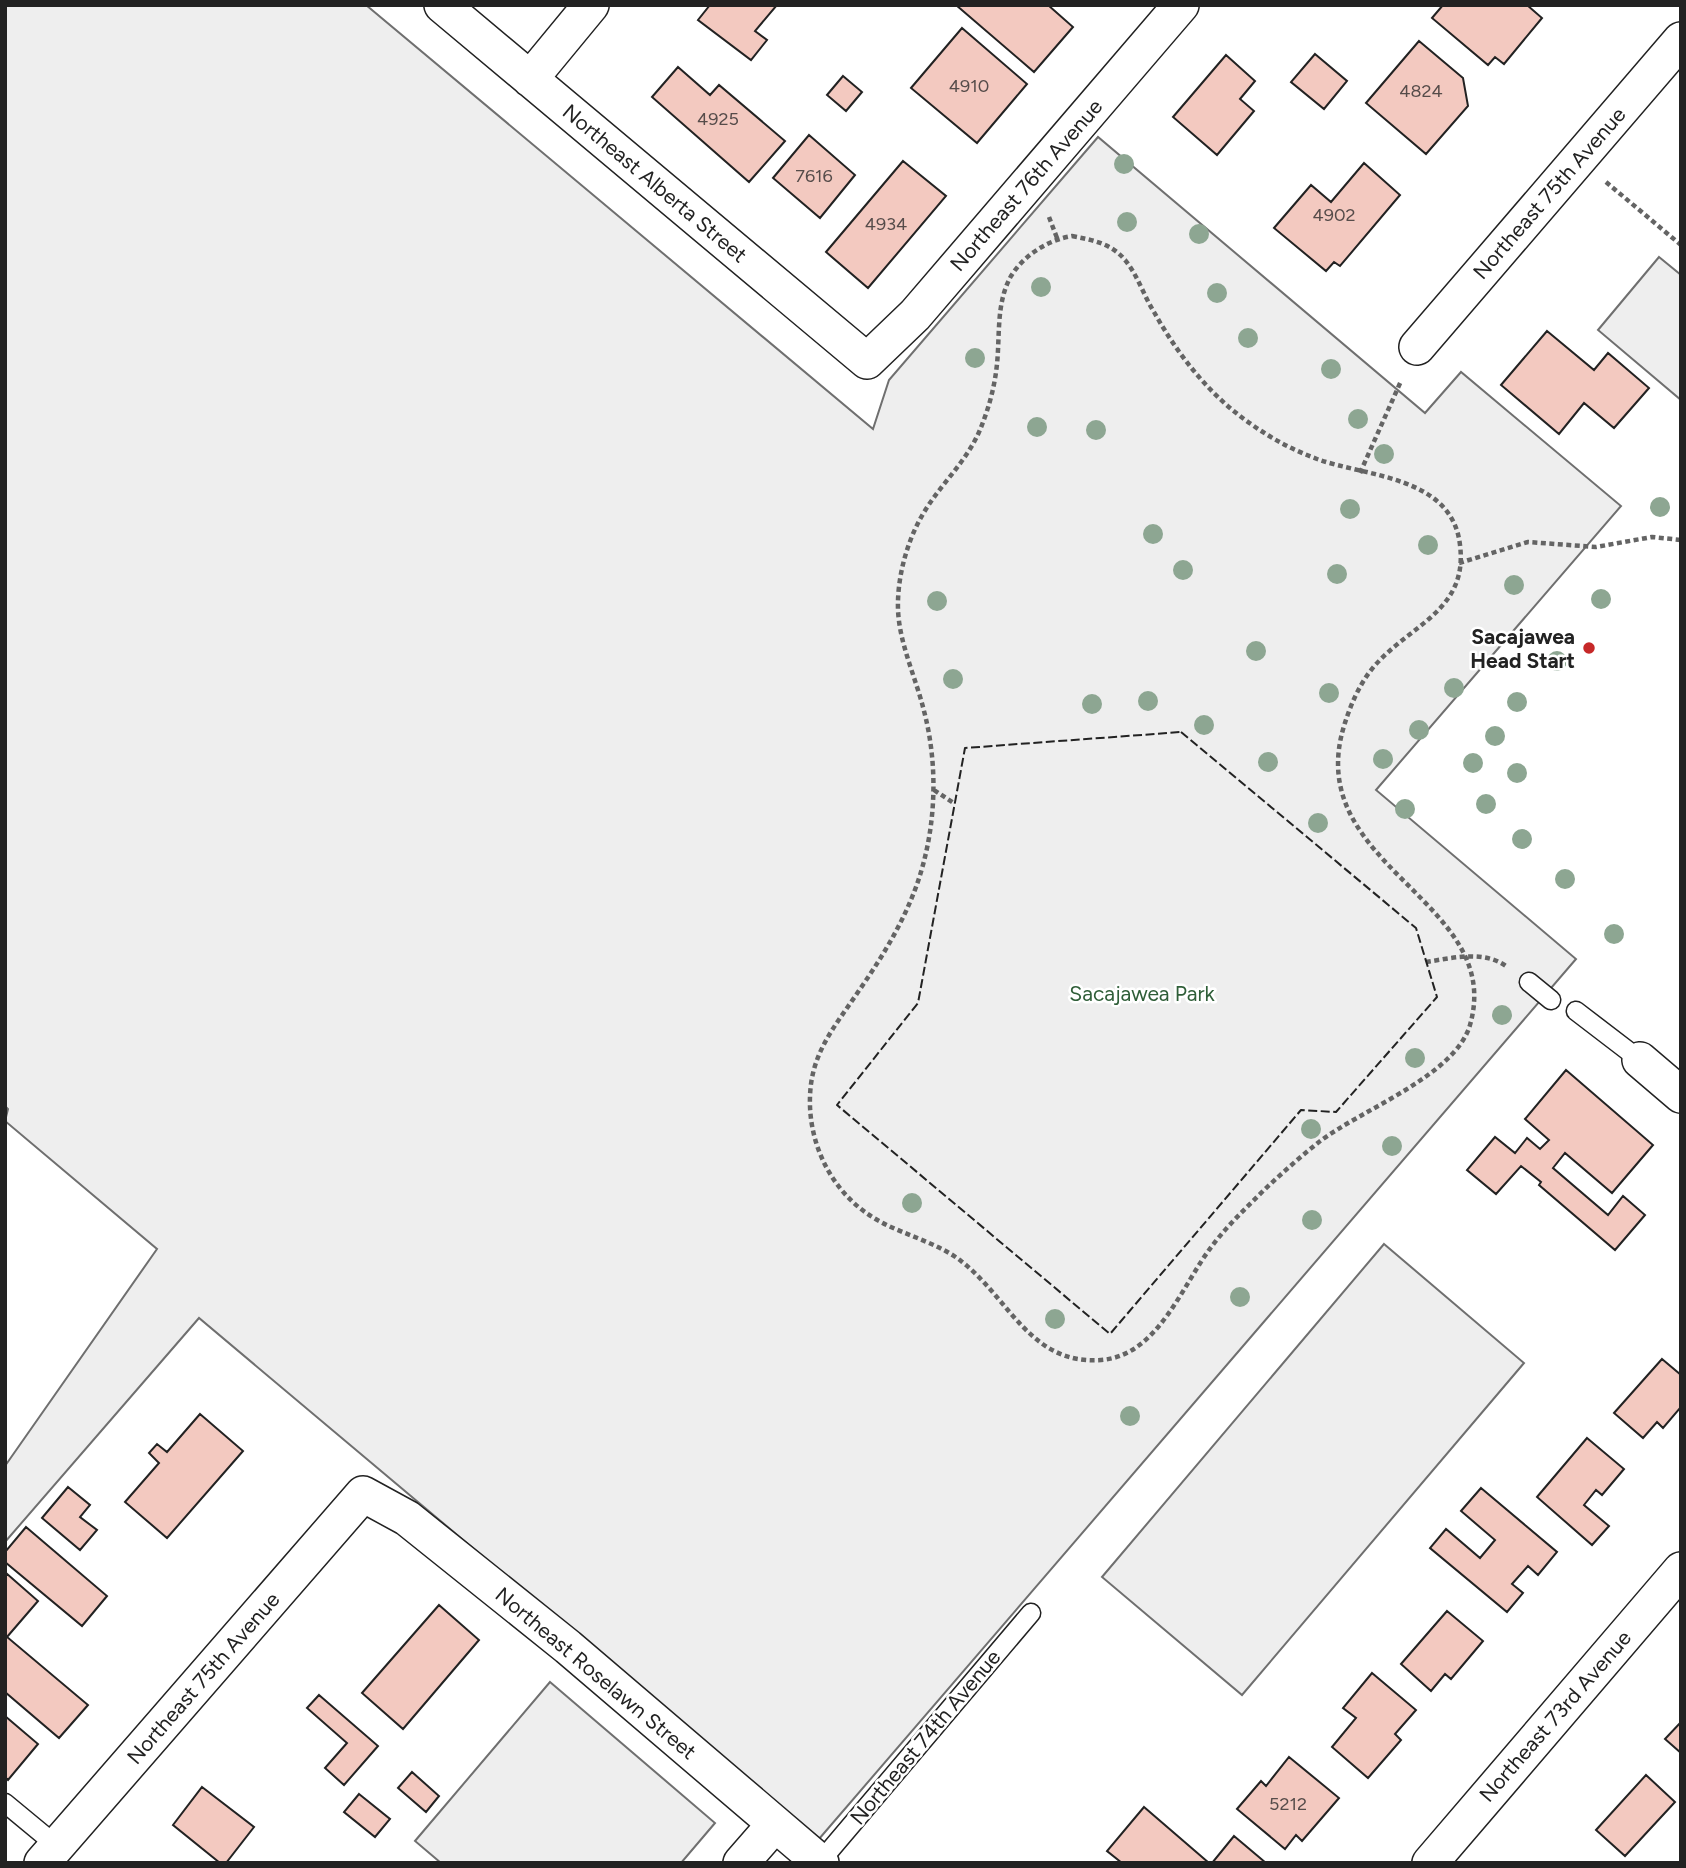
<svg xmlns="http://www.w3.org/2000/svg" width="1686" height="1868" viewBox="0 0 1686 1868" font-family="Figtree,sans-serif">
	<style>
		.green { fill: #eee; stroke: #6f6f6f; stroke-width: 2 }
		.building { fill: #f3c9c0; stroke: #222; stroke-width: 2 }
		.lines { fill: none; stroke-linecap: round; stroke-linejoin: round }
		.lane-casing { stroke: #222; stroke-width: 21 }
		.street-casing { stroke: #222; stroke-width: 38 }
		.path { stroke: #646464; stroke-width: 4.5; stroke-dasharray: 5 3.5; stroke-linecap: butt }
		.lane { stroke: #fff; stroke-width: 18 }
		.street { stroke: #fff; stroke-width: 35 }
		.fence { stroke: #222; stroke-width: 2; stroke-dasharray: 9 3.5; stroke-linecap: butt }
		.tree { fill: #8da692 }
		.poi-dot { fill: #c62828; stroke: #fff; stroke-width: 2.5 }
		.labels { text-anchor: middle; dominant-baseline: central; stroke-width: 5; stroke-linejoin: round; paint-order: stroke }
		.number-label { font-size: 18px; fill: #564c4a }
		.street-label { font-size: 21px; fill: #222; stroke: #fff }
		.poi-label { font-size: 21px; font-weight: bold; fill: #222; stroke: #fff; text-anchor: end }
		.park-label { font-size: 21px; fill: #2f5e38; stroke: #fff }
	</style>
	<rect width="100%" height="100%" fill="#fff"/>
	<path class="green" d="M 5,5 L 366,5 L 873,429 L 889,380 L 1098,137 L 1425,413 L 1461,372 L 1621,506 L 1376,790 L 1576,959 L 819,1839 L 199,1318 L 5,1542 L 5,1466 L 157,1249 L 5,1121 L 8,1109 L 5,1106 Z
		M 1659,257 L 1681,275 L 1681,400 L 1598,330 Z
		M 1384,1244 L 1524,1363 L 1242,1695 L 1102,1577 Z
		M 550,1682 L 715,1823 L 681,1863 L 441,1863 L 415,1841 Z"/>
	<path class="building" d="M 710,5 L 777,5 L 755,31 L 767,40 L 751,60 L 698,20 Z
		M 956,5 L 1048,5 L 1073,27 L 1034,72 Z
		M 1443,5 L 1527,5 L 1542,18 L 1504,64 L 1495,57 L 1488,65 L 1432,18 Z
		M 962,28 L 1027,84 L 977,143 L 911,88 Z
		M 1419,41 L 1463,78 L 1468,106 L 1426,154 L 1366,103 Z
		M 1315,54 L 1347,81 L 1324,109 L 1291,82 Z
		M 1226,55 L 1255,81 L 1240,99 L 1254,111 L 1217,155 L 1173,117 Z
		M 678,67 L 710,95 L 719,85 L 785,141 L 749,182 L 652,97 Z
		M 843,76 L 862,92 L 846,111 L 827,95 Z
		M 809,135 L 855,175 L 820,218 L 773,178 Z
		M 903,161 L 946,196 L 868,288 L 826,252 Z
		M 1364,163 L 1400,195 L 1340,266 L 1334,262 L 1326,271 L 1274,228 L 1311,185 L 1331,202 Z
		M 1547,331 L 1594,370 L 1608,353 L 1649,388 L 1614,428 L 1584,403 L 1559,434 L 1501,385 Z
		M 1566,1070 L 1653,1145 L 1612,1193 L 1565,1153 L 1553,1168 L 1608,1215 L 1623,1196 L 1645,1215 L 1615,1250 L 1539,1185 L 1541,1182 L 1521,1166 L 1496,1194 L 1467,1170 L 1495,1137 L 1515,1153 L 1527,1138 L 1540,1149 L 1549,1140 L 1525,1119 Z
		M 1662,1359 L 1681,1375 L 1681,1407 L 1663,1428 L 1657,1422 L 1643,1438 L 1614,1413 Z
		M 200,1414 L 243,1451 L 167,1538 L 125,1502 L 159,1463 L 149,1453 L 157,1444 L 167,1452 Z
		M 1587,1438 L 1624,1469 L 1602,1495 L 1596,1490 L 1584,1505 L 1609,1526 L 1592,1545 L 1537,1497 Z
		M 68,1487 L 90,1505 L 80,1517 L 97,1530 L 80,1550 L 42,1518 Z
		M 1481,1488 L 1557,1552 L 1538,1575 L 1528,1566 L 1512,1584 L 1523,1593 L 1507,1612 L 1430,1548 L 1446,1529 L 1480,1558 L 1495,1540 L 1461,1511 Z
		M 26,1527 L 107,1596 L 82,1626 L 5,1562 L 5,1552 Z
		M 6,1573 L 38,1601 L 7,1637 L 88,1705 L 59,1738 L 5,1692 Z
		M 439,1605 L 479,1640 L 403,1729 L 362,1693 Z
		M 1447,1611 L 1483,1641 L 1451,1679 L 1445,1674 L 1431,1691 L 1401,1664 Z
		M 1372,1673 L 1416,1710 L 1395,1734 L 1401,1740 L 1368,1778 L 1332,1747 L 1356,1718 L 1343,1708 Z
		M 319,1695 L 378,1746 L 344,1785 L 325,1768 L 347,1743 L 307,1708 Z
		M 5,1716 L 38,1744 L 8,1780 L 5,1777 Z
		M 1681,1722 L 1681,1753 L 1665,1739 Z
		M 1289,1757 L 1339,1798 L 1302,1841 L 1296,1835 L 1285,1849 L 1237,1809 L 1261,1781 L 1266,1786 Z
		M 412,1772 L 439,1796 L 426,1812 L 398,1788 Z
		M 1646,1775 L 1675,1802 L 1625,1856 L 1596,1830 Z
		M 202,1787 L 254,1827 L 226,1863 L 220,1863 L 173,1825 Z
		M 359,1794 L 390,1819 L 375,1837 L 344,1812 Z
		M 1144,1807 L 1209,1863 L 1122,1863 L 1107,1851 Z
		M 1234,1836 L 1266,1863 L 1212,1863 Z"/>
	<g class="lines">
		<g class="lane-casing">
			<path id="lane" d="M 1529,982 L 1551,1000
				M 1576,1011 L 1640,1060
				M 5,1803 L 57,1846
				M 820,1862 L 1031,1613"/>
		</g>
		<g class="street-casing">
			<path id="street" d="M 442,5 L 867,361 L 915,315 L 1181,5
				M 530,79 L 591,5
				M 1417,347 L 1681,40
				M 1640,1060 L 1681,1095
				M 42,1863 L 363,1494 L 407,1518 L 568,1647 L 821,1863
				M 741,1863 L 775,1824
				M 1430,1863 L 1681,1570"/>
		</g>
		<path class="path" d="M 1606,182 L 1681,245
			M 1049,217 L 1057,238
			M 1072,236 C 1092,240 1111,243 1125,260 C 1137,274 1144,296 1154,312 C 1178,355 1210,396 1251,424 C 1272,439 1293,450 1317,459 C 1367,477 1452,476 1460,545 C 1468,608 1414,624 1379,661 C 1362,678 1351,703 1344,726 C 1301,867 1506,900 1470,1025 C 1455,1076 1362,1109 1319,1142 C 1300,1157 1281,1174 1263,1191 C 1245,1209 1227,1226 1212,1246 C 1182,1285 1158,1356 1101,1360 C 1030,1365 1010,1299 961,1261 C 938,1243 907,1236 881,1222 C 831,1196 804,1139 811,1084 C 816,1047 838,1022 858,992 C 881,959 902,925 916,887 C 936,832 939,768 924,711 C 916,678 899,643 898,609 C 897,576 908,537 926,509 C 945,479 971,457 983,422 C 990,404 995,384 997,364 C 1000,335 996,303 1011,276 C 1024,255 1048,240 1072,236 Z
			M 1360,473 L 1401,381
			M 1459,563 L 1528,542 L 1596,547 L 1652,537 L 1681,540
			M 934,790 L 955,804
			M 1426,962 C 1452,958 1483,950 1506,966"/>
		<use href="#lane" class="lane"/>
		<use href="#street" class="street"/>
		<path class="fence" d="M 1181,732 L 1416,928 L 1437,997 L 1336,1112 L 1301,1110 L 1110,1334 L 837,1105 L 918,1003 L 965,748 Z"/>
	</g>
	<g class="tree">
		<circle cx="1124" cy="164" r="10"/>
		<circle cx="1127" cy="222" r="10"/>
		<circle cx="1199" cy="234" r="10"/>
		<circle cx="1041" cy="287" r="10"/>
		<circle cx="1217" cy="293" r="10"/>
		<circle cx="1248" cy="338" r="10"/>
		<circle cx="975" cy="358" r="10"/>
		<circle cx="1331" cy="369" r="10"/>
		<circle cx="1358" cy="419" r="10"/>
		<circle cx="1037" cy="427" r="10"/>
		<circle cx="1096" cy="430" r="10"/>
		<circle cx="1384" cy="454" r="10"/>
		<circle cx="1660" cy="507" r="10"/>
		<circle cx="1350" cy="509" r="10"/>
		<circle cx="1153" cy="534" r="10"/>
		<circle cx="1428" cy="545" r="10"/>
		<circle cx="1183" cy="570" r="10"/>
		<circle cx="1337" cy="574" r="10"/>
		<circle cx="1514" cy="585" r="10"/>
		<circle cx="1601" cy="599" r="10"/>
		<circle cx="937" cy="601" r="10"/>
		<circle cx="1256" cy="651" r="10"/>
		<circle cx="1557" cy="661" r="10"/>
		<circle cx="953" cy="679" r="10"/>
		<circle cx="1454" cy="688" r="10"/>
		<circle cx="1329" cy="693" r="10"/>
		<circle cx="1148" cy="701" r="10"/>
		<circle cx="1517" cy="702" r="10"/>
		<circle cx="1092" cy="704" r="10"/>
		<circle cx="1204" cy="725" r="10"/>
		<circle cx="1419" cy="730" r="10"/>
		<circle cx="1495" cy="736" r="10"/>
		<circle cx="1383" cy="759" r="10"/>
		<circle cx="1268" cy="762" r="10"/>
		<circle cx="1473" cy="763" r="10"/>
		<circle cx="1517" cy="773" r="10"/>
		<circle cx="1486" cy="804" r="10"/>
		<circle cx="1405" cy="809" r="10"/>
		<circle cx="1318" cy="823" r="10"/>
		<circle cx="1522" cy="839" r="10"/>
		<circle cx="1565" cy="879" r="10"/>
		<circle cx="1614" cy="934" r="10"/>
		<circle cx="1502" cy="1015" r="10"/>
		<circle cx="1415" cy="1058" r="10"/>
		<circle cx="1311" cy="1129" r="10"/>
		<circle cx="1392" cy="1146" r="10"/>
		<circle cx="912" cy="1203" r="10"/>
		<circle cx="1312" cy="1220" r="10"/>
		<circle cx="1240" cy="1297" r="10"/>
		<circle cx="1055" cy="1319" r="10"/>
		<circle cx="1130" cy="1416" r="10"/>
	</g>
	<circle class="poi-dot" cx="1589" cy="648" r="7"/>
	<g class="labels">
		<g class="number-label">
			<text x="969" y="86">4910</text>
			<text x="1421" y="91">4824</text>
			<text x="718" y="119">4925</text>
			<text x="814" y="176">7616</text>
			<text x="1334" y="215">4902</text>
			<text x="886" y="224">4934</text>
			<text x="1288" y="1804">5212</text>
		</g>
		<g class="street-label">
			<text transform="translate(655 183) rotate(40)">Northeast Alberta Street</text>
			<text transform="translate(1026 185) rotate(-49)">Northeast 76th Avenue</text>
			<text transform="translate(1549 193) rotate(-49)">Northeast 75th Avenue</text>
			<text transform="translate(596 1673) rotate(40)">Northeast Roselawn Street</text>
			<text transform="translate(203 1678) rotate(-49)">Northeast 75th Avenue</text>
			<text transform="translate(1555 1716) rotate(-49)">Northeast 73rd Avenue</text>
			<text transform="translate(925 1737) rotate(-50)">Northeast 74th Avenue</text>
		</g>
		<g class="poi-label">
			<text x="1575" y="636">Sacajawea<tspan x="1575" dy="24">Head Start</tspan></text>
		</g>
		<g class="park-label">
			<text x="1142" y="993">Sacajawea Park</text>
		</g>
	</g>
	<rect width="1686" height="1868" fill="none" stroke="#222222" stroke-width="14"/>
</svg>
